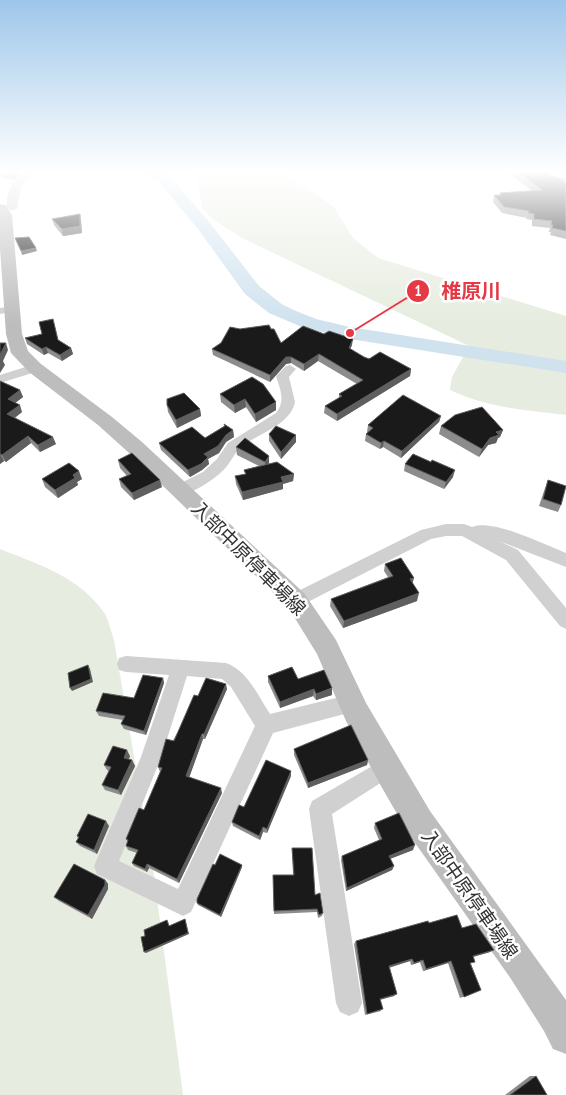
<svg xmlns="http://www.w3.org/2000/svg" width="566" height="1095" viewBox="0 0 566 1095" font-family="'PT Sans Narrow','Noto Sans JP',sans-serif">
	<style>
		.green { fill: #e6ecdf }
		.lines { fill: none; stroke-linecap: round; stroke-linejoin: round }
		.river { fill: #cfe2ee; fill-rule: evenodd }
		.minor { fill: #d0d0d0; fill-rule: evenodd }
		.tertiary { fill: #d0d0d0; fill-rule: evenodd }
		.secondary { fill: #bdbdbd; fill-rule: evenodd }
		.wall { fill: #8c8c8c }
		.shaded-wall { fill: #5f5f5f }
		.building { fill: #1a1a1a; stroke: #5f5f5f }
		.labels { text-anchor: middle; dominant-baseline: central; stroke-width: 5; stroke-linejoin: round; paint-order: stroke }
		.street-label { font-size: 19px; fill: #333; stroke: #fff }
		.leader { fill: none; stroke: #e63946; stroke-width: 2 }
		.callout-dot { fill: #e63946; stroke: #fff; stroke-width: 2 }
		.mark-label { font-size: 15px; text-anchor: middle; font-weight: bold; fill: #fff }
		.callout-label { font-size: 20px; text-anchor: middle; font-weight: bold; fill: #e63946; stroke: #fff; stroke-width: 5; stroke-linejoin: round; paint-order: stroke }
	</style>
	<rect width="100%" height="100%" fill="#fff"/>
	<path class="green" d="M 195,171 L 282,171 L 334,207 L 353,238 L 378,258 L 566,316 L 566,415 C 525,410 488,408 450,390 L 452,377 L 463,357 L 486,354 L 244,239 L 214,220 L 203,210 Z
		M 0,549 C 40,565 80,577 105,614 C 109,622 111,632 114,640 L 152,861 L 183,1095 L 0,1095 Z"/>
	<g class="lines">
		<path class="river" d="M 141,171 L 162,171 L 168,175 L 210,223 L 259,286 L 283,305 L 296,311 L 316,319 L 350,327 L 566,361 L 566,373 L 350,339 L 302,327 L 269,313 L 245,294 L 198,229 L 158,181 L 143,174 Z"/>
		<path class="minor" d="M 13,306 L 17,307 L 19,309 L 17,311 L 0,314 L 0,308 Z
			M 35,364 L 39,365 L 41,368 L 39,371 L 0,383 L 0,375 Z
			M 290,365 L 296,369 L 289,377 L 295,402 C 290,426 258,433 241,447 C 235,452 232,460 227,466 C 219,477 188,498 175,494 L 172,490 L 175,486 L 203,472 L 217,459 L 228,443 L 276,413 C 286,401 280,389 276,376 L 286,366 Z
			M 446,524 L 464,524 L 472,527 C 492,518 545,545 566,553 L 566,567 L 499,541 L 518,550 L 566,608 L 566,629 L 560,626 L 506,560 L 462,536 L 446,536 L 431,539 L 302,605 L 296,607 L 290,605 L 287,600 L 290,595 L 421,530 Z
			M 126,656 L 226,663 C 248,671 258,696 270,714 L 352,694 L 359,697 L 362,703 L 359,709 L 352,712 L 273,733 L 191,912 L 183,916 L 97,874 L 94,866 L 141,757 L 169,675 L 126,672 L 119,670 L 117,664 L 119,658 ZM 187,676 L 222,679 L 231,687 L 255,726 L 178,889 L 119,861 L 161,758 Z
			M 386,758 L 393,761 L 396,768 L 393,775 L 332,814 L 362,1003 L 358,1012 L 349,1016 L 340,1012 L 336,1003 L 309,809 L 312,801 Z"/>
		<path class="tertiary" d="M 24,171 L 35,171 L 21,187 L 17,209 L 0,213 L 0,207 L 7,205 C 6,190 14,181 24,171 Z"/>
		<path class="secondary" d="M 0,204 L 5,205 L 12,215 L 22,334 L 28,351 L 41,364 L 112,417 L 142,442 L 304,593 L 336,640 L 366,703 L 430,811 L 566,1000 L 566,1054 L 553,1049 L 544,1031 L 511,979 L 408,833 L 381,786 L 346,721 L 317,654 L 288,607 L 128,452 L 98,425 L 29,372 L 11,353 L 6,334 L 0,248 Z"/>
	</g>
	<path class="wall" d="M 2,171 L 22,171 L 14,180 L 2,178 L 1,173 Z
		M 510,171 L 538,171 L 550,176 L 565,179 L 564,182 L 566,182 L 566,239 L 550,235 L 551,232 L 549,232 L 550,228 L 532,226 L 532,220 L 526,219 L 527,218 L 502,213 L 493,202 L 494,195 L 500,195 L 500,193 L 532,191 L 509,173 Z
		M 80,214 L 81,220 L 82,233 L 63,236 L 54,225 L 52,219 Z
		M 240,329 L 271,329 L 281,343 L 352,345 L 350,349 L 364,357 L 411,369 L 410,376 L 337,421 L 324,413 L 325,406 L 339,398 L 339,394 L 357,384 L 318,361 L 304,371 L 291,363 L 286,364 L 270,382 L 213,355 L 212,349 Z
		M 25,338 L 59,340 L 71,348 L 73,354 L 62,361 L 48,353 L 44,355 L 27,344 Z
		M 252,377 L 276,410 L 256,422 L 246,407 L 235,413 L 221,402 L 220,394 Z
		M 0,381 L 20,390 L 23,397 L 15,403 L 22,412 L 15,418 L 56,444 L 40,452 L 31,443 L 6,462 L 4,461 L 0,464 Z
		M 167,405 L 200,409 L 201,416 L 177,428 L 168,412 Z
		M 441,416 L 439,422 L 401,458 L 383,447 L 380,449 L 365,441 L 366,434 L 368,432 L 367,432 L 368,425 Z
		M 224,424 L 233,430 L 234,437 L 226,442 L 219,453 L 208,459 L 209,464 L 202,470 L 190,477 L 161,450 L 159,443 L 205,438 L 224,426 Z
		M 441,426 L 503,430 L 500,437 L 498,438 L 496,443 L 488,445 L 479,457 L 439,434 Z
		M 269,434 L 296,442 L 281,459 L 269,441 Z
		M 236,447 L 269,464 L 294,474 L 293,481 L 283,484 L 283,489 L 243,500 L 236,484 L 235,476 L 245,474 L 244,470 L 259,466 L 237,455 Z
		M 118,460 L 162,487 L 134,500 L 121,487 L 119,479 L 127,476 L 120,468 Z
		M 405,464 L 453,477 L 444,489 L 404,471 Z
		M 42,479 L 82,479 L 77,482 L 78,485 L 58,498 L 45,487 Z
		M 548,480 L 561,505 L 558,512 L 539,506 L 545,488 Z
		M 385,564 L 413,584 L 417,601 L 343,628 L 330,606 L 331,599 L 388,577 L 384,571 Z
		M 268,676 L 298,679 L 332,695 L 316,700 L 313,696 L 280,708 L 268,682 Z
		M 163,678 L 164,683 L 146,735 L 124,729 L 121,724 L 123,720 L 99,716 L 96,711 L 134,698 Z
		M 227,689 L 205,739 L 203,739 L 189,777 L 222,793 L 179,883 L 149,868 L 147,872 L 134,866 L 132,863 L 137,853 L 128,850 L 126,846 L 128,842 L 126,839 L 144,810 L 160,772 L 158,767 L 198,696 Z
		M 294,749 L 368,760 L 367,765 L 308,788 L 294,755 Z
		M 130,756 L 129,759 L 132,760 L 135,766 L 121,795 L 105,790 L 102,785 L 109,771 L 107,770 L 104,765 Z
		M 291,776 L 267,833 L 263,832 L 260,840 L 233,826 L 232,822 L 244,807 Z
		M 375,823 L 413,850 L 390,859 L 394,866 L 392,870 L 346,891 L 341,860 L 342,856 L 379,840 L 374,828 Z
		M 109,826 L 97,854 L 80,846 L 76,842 L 78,838 L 77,836 Z
		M 292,848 L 315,895 L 323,913 L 322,916 L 318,918 L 317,912 L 274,914 L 273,875 L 293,875 Z
		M 215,865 L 242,865 L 242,867 L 221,917 L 198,905 L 197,903 Z
		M 105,880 L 108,884 L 108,889 L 92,919 L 59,901 L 54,897 Z
		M 429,923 L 462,928 L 490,952 L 473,957 L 471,964 L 481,990 L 460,998 L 448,963 L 423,971 L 420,962 L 411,965 L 410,961 L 389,968 L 394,996 L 380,1000 L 381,1011 L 365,1015 L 354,944 L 356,941 Z
		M 530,1076 L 536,1076 L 547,1095 L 505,1095 Z"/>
	<path class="shaded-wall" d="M 16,171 L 22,171 L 14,180 L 12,175 Z
		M 80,214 L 81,220 L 82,233 L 63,236 L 62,229 Z
		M 36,248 L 37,251 L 22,255 L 21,251 Z
		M 353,339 L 352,345 L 348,355 L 349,348 Z
		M 6,343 L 8,350 L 3,361 L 5,365 L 0,373 L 0,355 Z
		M 46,347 L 48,353 L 44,355 L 42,349 Z
		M 71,348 L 73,354 L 62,361 L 60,355 Z
		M 319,354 L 318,361 L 304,371 L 304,364 Z
		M 286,357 L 291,357 L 291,363 L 286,364 L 270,382 L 270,375 Z
		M 411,369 L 410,376 L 337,421 L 337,414 Z
		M 20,390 L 23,397 L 11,406 L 8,399 Z
		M 245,399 L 246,407 L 235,413 L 234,405 Z
		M 276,402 L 276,410 L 256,422 L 255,414 Z
		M 20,405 L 22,412 L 10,421 L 7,414 Z
		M 200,409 L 201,416 L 177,428 L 176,420 Z
		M 441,416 L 439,422 L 401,458 L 402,451 Z
		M 233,430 L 234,437 L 226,442 L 219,453 L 208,459 L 209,464 L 202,470 L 190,477 L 188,470 L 204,454 L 226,435 Z
		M 503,430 L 500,437 L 498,438 L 496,443 L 488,445 L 479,457 L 482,449 L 490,438 L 496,432 Z
		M 296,435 L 296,442 L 281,459 L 281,452 Z
		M 28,436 L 31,443 L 6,462 L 2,455 Z
		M 53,437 L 56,444 L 40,452 L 38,445 Z
		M 384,441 L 383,447 L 380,449 L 381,443 Z
		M 0,454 L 4,461 L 0,464 Z
		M 269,456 L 269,463 L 265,470 L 265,462 Z
		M 455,470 L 453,477 L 444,489 L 446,482 Z
		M 79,471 L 82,479 L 77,482 L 78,485 L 58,498 L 55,490 L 73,475 Z
		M 294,474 L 293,481 L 283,484 L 283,489 L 243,500 L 242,492 L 281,477 Z
		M 160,480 L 162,487 L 134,500 L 132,493 Z
		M 414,578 L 412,585 L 410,579 Z
		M 419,593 L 417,601 L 343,628 L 344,621 Z
		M 88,665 L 90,669 L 93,682 L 72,691 L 70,688 Z
		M 163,678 L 164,683 L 146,735 L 144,731 Z
		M 226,684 L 227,689 L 205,739 L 204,734 Z
		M 332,688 L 332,695 L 316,700 L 316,694 Z
		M 314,689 L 313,696 L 280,708 L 280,702 Z
		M 202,734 L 203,739 L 188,781 L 186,776 Z
		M 127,750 L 130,756 L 127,763 L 124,758 Z
		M 132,760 L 135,766 L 121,795 L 118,790 Z
		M 368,760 L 367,765 L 308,788 L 308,783 Z
		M 291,771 L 291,776 L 267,833 L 267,829 Z
		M 221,788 L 222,793 L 179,883 L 177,879 Z
		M 106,821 L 109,826 L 97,854 L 94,850 Z
		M 263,827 L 263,832 L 260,840 L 259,836 Z
		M 415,845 L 413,850 L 387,860 L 389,856 Z
		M 147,864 L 149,868 L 147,872 L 145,869 Z
		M 242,865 L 242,867 L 221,917 L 220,915 Z
		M 394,866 L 392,870 L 346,891 L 347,888 Z
		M 105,880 L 108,884 L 108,889 L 92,919 L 88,915 Z
		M 185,919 L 189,934 L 146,953 L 144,952 Z
		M 494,950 L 490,952 L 469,958 L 473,956 Z
		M 412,959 L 410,961 L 387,968 L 389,966 Z
		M 423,960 L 420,962 L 411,965 L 414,963 Z
		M 451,961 L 448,963 L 423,971 L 426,969 Z
		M 397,994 L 394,996 L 378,1000 L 380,999 Z"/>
	<path class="building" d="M 2,171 L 16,171 L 12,175 L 1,173 Z
		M 517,171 L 538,171 L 549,172 L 550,176 L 565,179 L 563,182 L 566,182 L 566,231 L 552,228 L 553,225 L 551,225 L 552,221 L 534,219 L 534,214 L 528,213 L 529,211 L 504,207 L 494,195 L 501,195 L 500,193 L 542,190 Z
		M 80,214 L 80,226 L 62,229 L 52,219 Z
		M 29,237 L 36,248 L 21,251 L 15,238 Z
		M 53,319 L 58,340 L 71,348 L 60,355 L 46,347 L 42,349 L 25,338 L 42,334 L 39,322 Z
		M 269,325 L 271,329 L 274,329 L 281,343 L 303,326 L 324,334 L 329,331 L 353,339 L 349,348 L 364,357 L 369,359 L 380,352 L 411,369 L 337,414 L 325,406 L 342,396 L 339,394 L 363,380 L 319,354 L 304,364 L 291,357 L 286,357 L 270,375 L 212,349 L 221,343 L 230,327 L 240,329 Z
		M 0,343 L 6,343 L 0,355 Z
		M 252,377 L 263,384 L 276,402 L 255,414 L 245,399 L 234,405 L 220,394 Z
		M 0,381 L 20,390 L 8,399 L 20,405 L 7,414 L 53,437 L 38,445 L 28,436 L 2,455 L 0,454 Z
		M 184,393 L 200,409 L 176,420 L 167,405 L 167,399 Z
		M 403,395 L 441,416 L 402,451 L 384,441 L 381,443 L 366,434 L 373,428 L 368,425 Z
		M 482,407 L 503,430 L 496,432 L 499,435 L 490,438 L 482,449 L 441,426 L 455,415 Z
		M 224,424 L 233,430 L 226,435 L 218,446 L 204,454 L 208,457 L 201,464 L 188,470 L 159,443 L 192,427 L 205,438 L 225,426 Z
		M 276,426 L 296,435 L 281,452 L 269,434 Z
		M 245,438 L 269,456 L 265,462 L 236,447 Z
		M 132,453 L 160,480 L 132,493 L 119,479 L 131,474 L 118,460 Z
		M 413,454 L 431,462 L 432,460 L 455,470 L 446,482 L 405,464 Z
		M 277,462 L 294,474 L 281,477 L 283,482 L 242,492 L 235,476 L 246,474 L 244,470 Z
		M 69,463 L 79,471 L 73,475 L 75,478 L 55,490 L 42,479 Z
		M 548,480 L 566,486 L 561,505 L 543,499 Z
		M 401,558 L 414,578 L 410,579 L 419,593 L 344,621 L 331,599 L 393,576 L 385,564 Z
		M 88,665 L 91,679 L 70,688 L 68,673 Z
		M 292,667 L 298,679 L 324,670 L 332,688 L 316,694 L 314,689 L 280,702 L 268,676 Z
		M 143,675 L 163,678 L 144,731 L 121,724 L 125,716 L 96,711 L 103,693 L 134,698 Z
		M 206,678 L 226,684 L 204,734 L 202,734 L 186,776 L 221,788 L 177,879 L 147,864 L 145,869 L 132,863 L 138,850 L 126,846 L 128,840 L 126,839 L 139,808 L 144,810 L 162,768 L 158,767 L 166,739 L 174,741 L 194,695 L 198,696 Z
		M 351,725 L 368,760 L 308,783 L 294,749 Z
		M 113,746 L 127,750 L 124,758 L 132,760 L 118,790 L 102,785 L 111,767 L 104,765 Z
		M 266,760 L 291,771 L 267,829 L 263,827 L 259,836 L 232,822 L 239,805 L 244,807 Z
		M 399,813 L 415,845 L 389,856 L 394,866 L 347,888 L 342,856 L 382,839 L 375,823 Z
		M 88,814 L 106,821 L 94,850 L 76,842 L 79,837 L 77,836 Z
		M 292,848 L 312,848 L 315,895 L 320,893 L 323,913 L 319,915 L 317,909 L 274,911 L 273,875 L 294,875 Z
		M 220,854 L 242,865 L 220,915 L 197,903 L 197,899 L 213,864 L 215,865 Z
		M 74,864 L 105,880 L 105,885 L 88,915 L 54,897 Z
		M 457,915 L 462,928 L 476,924 L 494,950 L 473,956 L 475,962 L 470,963 L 481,990 L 464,997 L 451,961 L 426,969 L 423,960 L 414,963 L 412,959 L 389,966 L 397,994 L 380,999 L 383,1009 L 367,1014 L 356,941 L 428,921 L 429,923 Z
		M 185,919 L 188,933 L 144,952 L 141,937 L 145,936 L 144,930 L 167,920 L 169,926 Z
		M 536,1076 L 547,1095 L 510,1095 Z"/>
	<linearGradient id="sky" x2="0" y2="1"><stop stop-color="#9ec6ea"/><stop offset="0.53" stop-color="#fff"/><stop offset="1" stop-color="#fff" stop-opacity="0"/></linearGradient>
	<rect width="566" height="324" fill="url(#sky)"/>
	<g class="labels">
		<g class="street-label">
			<text transform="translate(249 558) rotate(45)">入部中原停車場線</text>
			<text transform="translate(470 894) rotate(55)">入部中原停車場線</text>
		</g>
	</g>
	<path class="leader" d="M350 333L418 291"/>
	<g class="callout-dot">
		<circle cx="350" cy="333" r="5"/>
		<circle cx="418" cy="291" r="12"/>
	</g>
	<g class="mark-label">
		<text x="418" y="296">1</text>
	</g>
	<g class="callout-label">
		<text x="471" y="298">椎原川</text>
	</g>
</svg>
